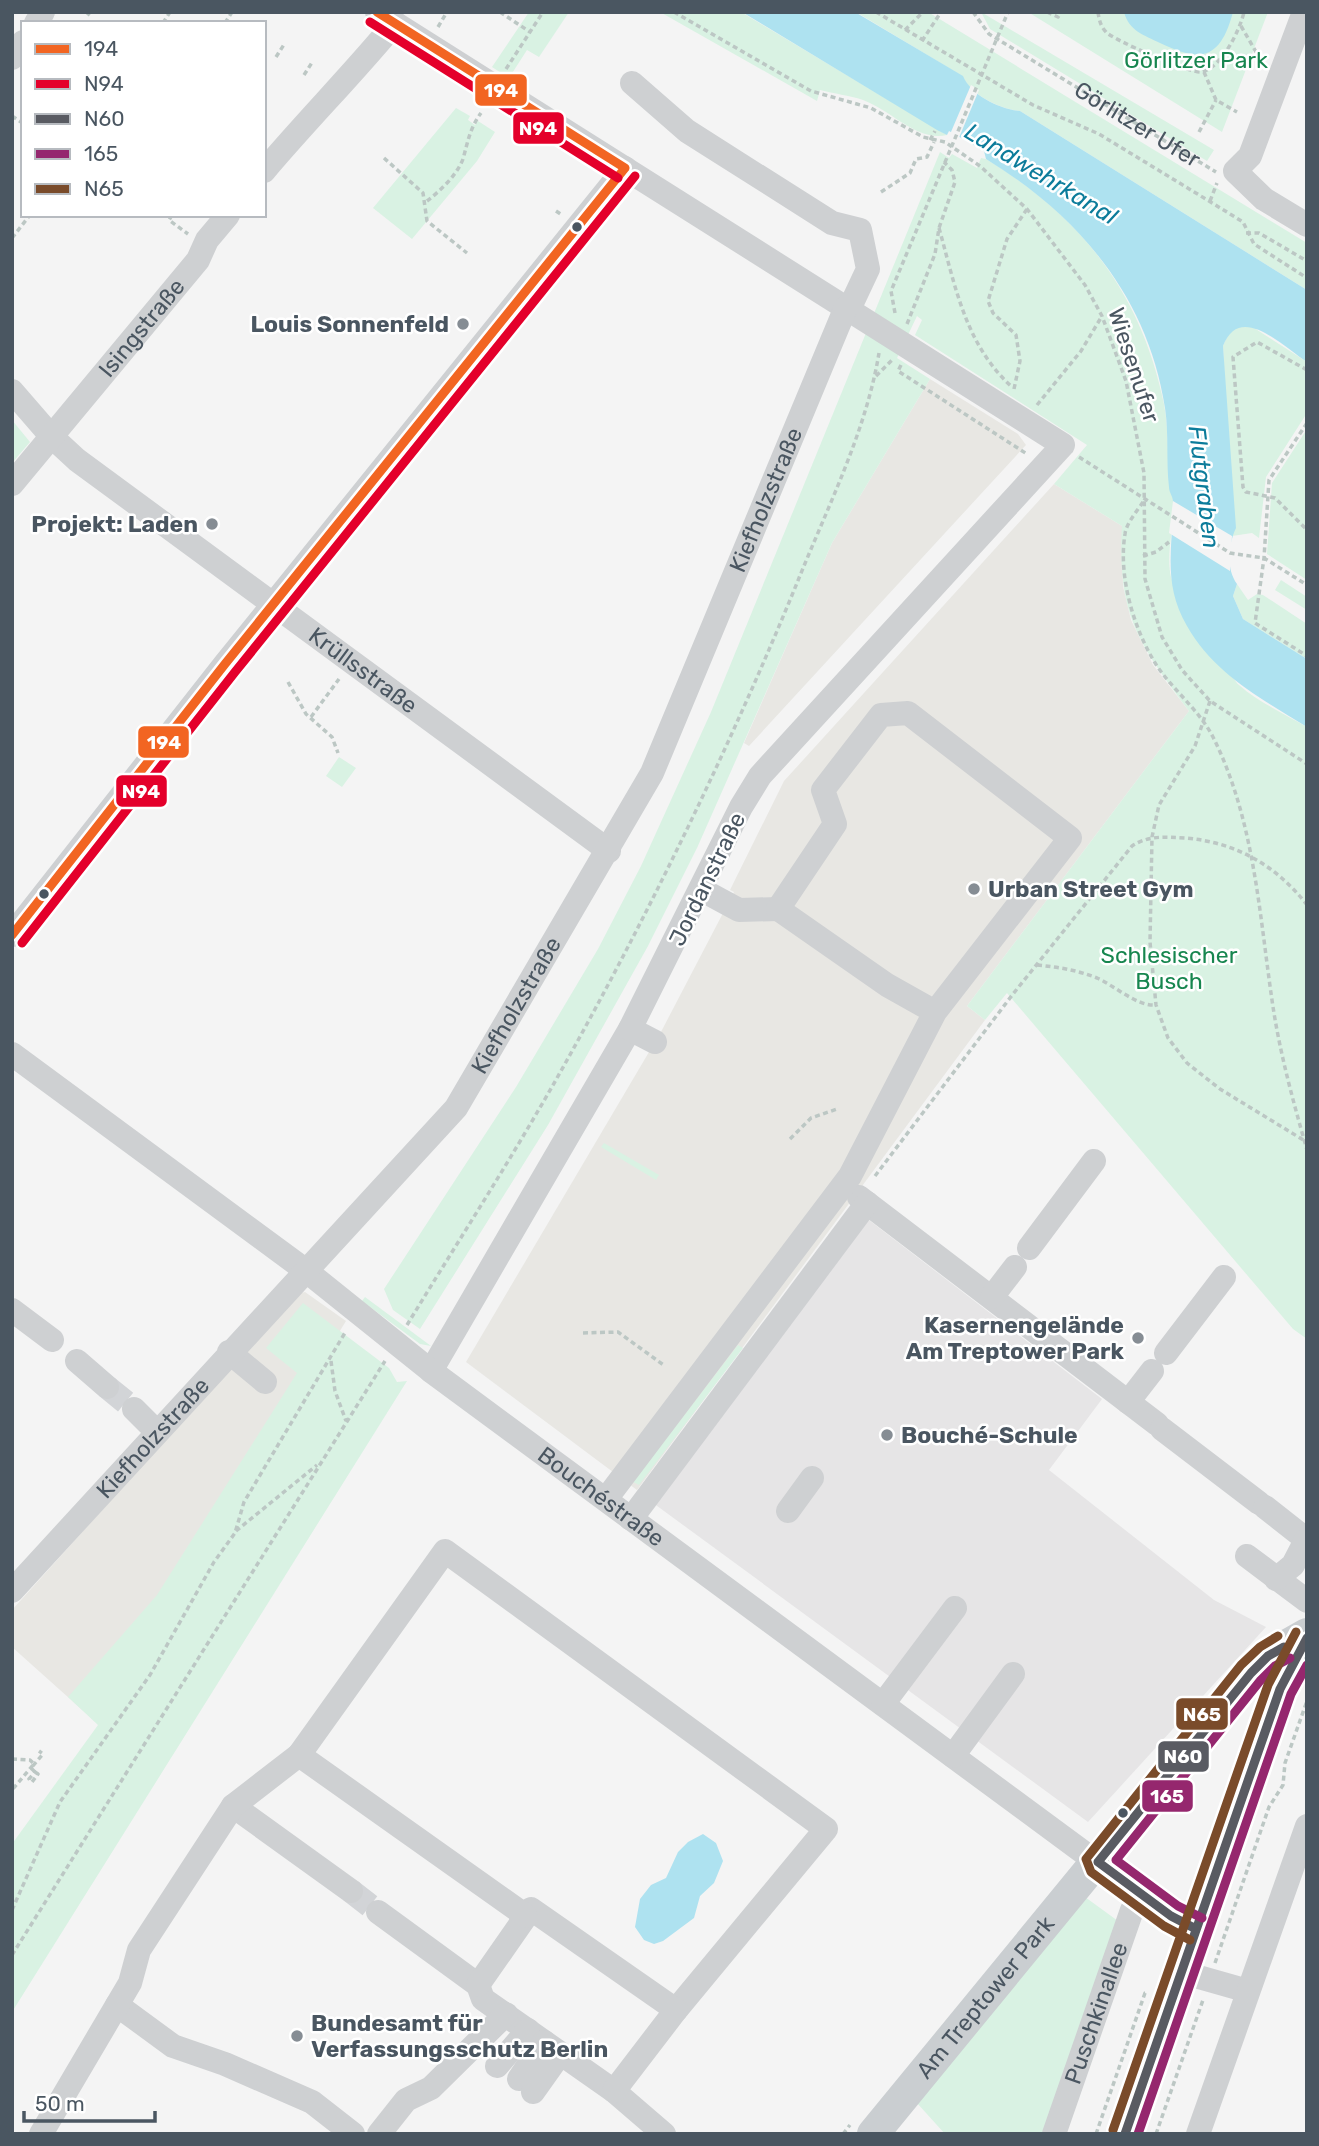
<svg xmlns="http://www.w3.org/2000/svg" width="1319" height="2146" viewBox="0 0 1319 2146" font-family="Rubik,sans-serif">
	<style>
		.commercial { fill: #e8e7e3 }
		.education { fill: #e6e5e6 }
		.green { fill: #d9f2e3 }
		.water { fill: #aee2f0 }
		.pier { fill: #f4f4f4 }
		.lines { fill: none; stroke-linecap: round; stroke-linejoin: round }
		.minor-tunnel { stroke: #d2d4d7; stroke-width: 24; stroke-dasharray: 24 12; stroke-linecap: butt }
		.path { stroke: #bcc7c4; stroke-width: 3.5; stroke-dasharray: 5 3.5; stroke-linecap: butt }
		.minor { stroke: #ced0d2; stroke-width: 24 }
		.major { stroke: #caced1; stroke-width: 32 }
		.bus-1-casing { stroke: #fff; stroke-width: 14 }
		.bus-2-casing { stroke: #fff; stroke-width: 14 }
		.bus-3-casing { stroke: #fff; stroke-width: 14 }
		.bus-4-casing { stroke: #fff; stroke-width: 14 }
		.bus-5-casing { stroke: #fff; stroke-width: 14 }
		.bus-1 { stroke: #f26522; stroke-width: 9 }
		.bus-2 { stroke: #e4002b; stroke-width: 9 }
		.bus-3 { stroke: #595b62; stroke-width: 9 }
		.bus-4 { stroke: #95276e; stroke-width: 9 }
		.bus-5 { stroke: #7a4b2a; stroke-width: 9 }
		.bus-dot { fill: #4a5661; stroke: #fff; stroke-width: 2.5 }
		.poi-dot { fill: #868d94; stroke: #fff; stroke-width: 2.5 }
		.labels { text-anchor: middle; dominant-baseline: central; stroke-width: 5; stroke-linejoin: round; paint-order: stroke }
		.park-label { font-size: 23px; fill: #17864f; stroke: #fff }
		.street-label { font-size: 23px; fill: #4a5661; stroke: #fff }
		.poi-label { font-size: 23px; font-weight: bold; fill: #4a5661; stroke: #fff; text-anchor: end }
		.water-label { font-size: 24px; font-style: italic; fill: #0c7c9b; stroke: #fff }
		.line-badge { stroke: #fff; stroke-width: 2.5 }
		.badge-label { font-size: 19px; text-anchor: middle; font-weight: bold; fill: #fff }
	</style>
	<rect width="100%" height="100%" fill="#f4f4f4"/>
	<path class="commercial" d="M 930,379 L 1018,434 L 1026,445 L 749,746 L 744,743 L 832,543 Z
		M 1054,484 L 1122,526 L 1123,586 L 1131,620 L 1153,665 L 1189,711 L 967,1006 L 985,1020 L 637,1490 L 466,1362 L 662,1030 L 734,892 L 730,890 L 784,781 Z
		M 305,1292 L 346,1321 L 98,1724 L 12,1647 L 12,1610 L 297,1294 Z"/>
	<path class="education" d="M 865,1217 L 1102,1399 L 1049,1470 L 1214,1600 L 1266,1627 L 1088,1822 L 649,1500 Z"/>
	<path class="green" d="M 529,12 L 569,12 L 539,57 L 527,50 L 509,78 L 492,67 Z
		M 660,12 L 741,12 L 947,135 C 917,142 891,110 863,100 C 849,95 834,94 820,90 L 817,101 Z
		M 856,12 L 928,12 L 1307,243 L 1307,290 L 1020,111 C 1000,109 971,95 962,76 Z
		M 981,12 L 1214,150 L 1207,161 L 990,29 Z
		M 1028,12 L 1268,12 L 1222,132 Z
		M 456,108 L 470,116 L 468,120 L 475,125 L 478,121 L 495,132 L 477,161 L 412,239 L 373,208 Z
		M 940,152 L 949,158 L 952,154 L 977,168 L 981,158 L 986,159 C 1082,217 1141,293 1164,404 C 1170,435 1166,468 1173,498 C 1177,517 1165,551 1171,577 C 1173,589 1230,676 1239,685 C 1258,702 1285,714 1307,727 L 1307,1339 L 1293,1329 L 1007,993 L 985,1020 L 967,1006 L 1189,711 C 1138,643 1117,614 1122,526 L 1054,484 L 1087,445 L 915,335 L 922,320 L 917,316 L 897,358 L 930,379 L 832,543 L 697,848 L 648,946 L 548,1125 L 420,1329 L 393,1310 L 384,1289 L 516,1087 L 598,949 L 641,866 L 711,712 Z
		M 1239,326 L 1251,326 L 1307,362 L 1307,413 L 1266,477 L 1259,538 L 1252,533 L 1232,536 L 1223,346 L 1229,332 Z
		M 12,420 L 30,442 L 12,463 Z
		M 1307,429 L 1307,580 L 1267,554 L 1272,483 Z
		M 1281,580 L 1307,597 L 1307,610 L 1275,590 Z
		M 1237,584 L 1248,600 L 1257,594 L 1263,595 L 1307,624 L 1307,659 L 1243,619 L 1233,596 Z
		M 339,757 L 356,768 L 342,787 L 326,776 Z
		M 604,1143 L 659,1175 L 656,1180 L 601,1147 Z
		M 365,1297 L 431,1346 L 420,1344 L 362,1301 Z
		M 303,1303 L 389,1368 L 397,1382 L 407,1381 L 12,2012 L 12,1844 L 98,1725 L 68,1697 L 157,1595 L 297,1373 L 266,1348 Z
		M 738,1345 L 743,1348 L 639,1485 L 633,1482 Z
		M 1085,1897 L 1118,1921 L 1043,2134 L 945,2134 L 917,2103 Z"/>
	<path class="water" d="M 742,12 L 855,12 L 963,76 C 971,95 999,109 1020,111 L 1307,290 L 1307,362 C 1282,346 1240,302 1223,346 L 1236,528 C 1228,545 1226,569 1237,584 L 1233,596 L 1243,619 L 1307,659 L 1307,727 C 1262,699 1214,674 1187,626 C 1162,583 1173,547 1173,502 C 1173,496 1169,493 1169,487 C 1166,461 1169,435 1165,408 C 1148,297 1079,216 986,159 L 984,151 L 949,131 L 947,135 L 937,130 Z
		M 1124,12 L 1233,12 C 1220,61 1200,62 1160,43 C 1144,35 1129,31 1124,12 Z
		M 703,1834 L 716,1843 L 723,1861 L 714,1883 L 700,1896 L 694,1918 L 663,1941 L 654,1944 L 644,1940 L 635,1927 L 640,1899 L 651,1885 L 666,1878 L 678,1852 L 688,1842 Z"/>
	<path class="pier" d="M 971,85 L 979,90 L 958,140 L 951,136 L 948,139 Z
		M 1173,501 L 1232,536 L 1230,571 L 1169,533 Z"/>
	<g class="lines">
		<path class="minor-tunnel" d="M 107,1387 L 134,1409
			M 351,1891 L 378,1912"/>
		<g class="path">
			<path d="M 86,12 L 92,17"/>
			<path d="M 500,12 L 530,32"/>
			<path d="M 674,12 L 811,91 L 871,108 L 923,137 L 945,142 L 980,166 L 1027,209 L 1085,285 L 1102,316 L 1126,381 L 1144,473 L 1145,579 L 1162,637 L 1182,670 L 1210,701 L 1307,764"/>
			<path d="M 876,12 L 1033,105 L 1099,134 L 1209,201 L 1243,222 L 1254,244 L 1307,278"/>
			<path id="s1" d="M 973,12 L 989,34 L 1216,172"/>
			<path d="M 1047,12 L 1058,17 L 1061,12"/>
			<path d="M 1098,12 C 1099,20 1101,27 1106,32 C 1113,40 1192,74 1201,72 C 1221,69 1240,30 1244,12"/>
			<path d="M 163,23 L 170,12"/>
			<path d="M 225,23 L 232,12"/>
			<path d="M 1241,26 L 1259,57"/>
			<path d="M 438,27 L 447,12"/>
			<path d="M 905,30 L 923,12"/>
			<path d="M 922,41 L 941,12"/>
			<path d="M 276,57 L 285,43"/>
			<path d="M 506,69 L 543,12"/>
			<path d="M 1204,72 L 1216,100 L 1237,112"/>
			<path d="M 304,75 L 313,61"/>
			<path d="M 12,116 L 21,122"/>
			<path d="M 1199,132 L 1216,100"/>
			<path d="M 930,140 L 935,131"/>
			<path d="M 384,158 L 423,193 L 427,221 L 467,253"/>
			<path d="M 881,192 L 910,173 L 916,159 L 927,157 L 934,142"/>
			<path d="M 427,201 C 440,191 457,175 463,159 C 468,141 470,128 481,113"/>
			<path d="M 1210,201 L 1217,183"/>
			<path d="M 556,211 L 562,215"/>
			<path d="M 172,215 L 169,220 L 188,234"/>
			<path d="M 939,228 C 955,285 965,344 1011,386"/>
			<path d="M 1246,233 L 1259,233 L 1307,261"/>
			<path d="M 12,238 L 30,215"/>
			<path d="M 895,313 L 891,291 L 1008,12"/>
			<path d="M 907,324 L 935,254 L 939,228 L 955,182 L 952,170 L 944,162"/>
			<path d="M 901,365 L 898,371 L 1027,454"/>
			<path d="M 1307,370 L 1257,342 L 1233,357 L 1243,487 L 1246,492 L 1275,498 L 1307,530"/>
			<path d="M 876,376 L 892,360"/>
			<path d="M 1014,389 L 1020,361 L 1016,335 L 993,313 L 988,301 L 1007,239 L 1027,209"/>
			<path d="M 1037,405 L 1081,351 L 1102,316"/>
			<path d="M 1307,423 L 1269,480 L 1264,558 L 1255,623 L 1307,656"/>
			<path d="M 1079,457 L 1230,553 L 1264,558 L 1307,585"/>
			<path d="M 1143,502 C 1137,511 1126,524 1125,534 C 1118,577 1134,630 1157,666 C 1174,691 1199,710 1213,737 C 1254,819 1259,911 1272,1000 C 1279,1050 1293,1101 1307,1150"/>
			<path d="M 1143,556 L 1156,552 L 1169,542"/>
			<path d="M 288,682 L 306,714 L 332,737 L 338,753"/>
			<path d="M 1210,701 L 1195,746 L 1159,805 L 1152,837 L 1150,942 L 1156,1005 L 1168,1038 L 1187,1063 L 1220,1089 L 1305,1141"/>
			<path d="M 311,717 L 339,679"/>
			<path d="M 1037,965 C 1058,967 1077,970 1097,978 C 1115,986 1138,1007 1156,1005"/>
			<path d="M 790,1139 L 811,1118 L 837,1109"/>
			<path d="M 875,1176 L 1013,994 L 1132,846 C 1149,835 1165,837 1185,838 C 1235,842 1276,865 1307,905"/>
			<path d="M 407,1325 C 457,1243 510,1161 557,1078 C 645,922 729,749 797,583 C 827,508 866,432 879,353"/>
			<path d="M 583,1333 L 618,1332 L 665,1366"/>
			<path d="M 331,1361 L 335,1391 L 346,1421"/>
			<path d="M 236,1531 L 317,1465"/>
			<path d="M 12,1759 L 30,1760 L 34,1764 L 12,1790"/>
			<path d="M 35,1772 L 31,1768 L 43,1754 L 39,1751"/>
			<path d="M 35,1772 L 38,1774 L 32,1782 L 29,1779 Z"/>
			<path d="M 12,1910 L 60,1802 L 150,1675 L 214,1562 L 235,1533 L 244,1502 L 346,1331"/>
			<path d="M 12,1955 L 385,1361"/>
			<path d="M 1215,1963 L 1269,1807 L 1283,1785 L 1285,1763 L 1307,1701"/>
			<path d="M 843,2134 L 850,2125"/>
			<path d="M 1096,2134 L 1145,1993 L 1148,1992"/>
			<path d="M 1156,2134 L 1203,2000"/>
		</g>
		<g class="minor">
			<path d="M 377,12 L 1063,445 L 760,776 L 741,807 L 630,1029 L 431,1371"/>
			<path d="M 1304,12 L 1250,156 L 1235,171 L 1264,199 L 1307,225"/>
			<path d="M 36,23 L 43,12"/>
			<path d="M 12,58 L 23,42"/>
			<path d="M 264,171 C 307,120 352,75 395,23"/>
			<path id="s2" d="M 12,391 L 51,436 L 77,460 L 609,851"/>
			<path id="s3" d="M 12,484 L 198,260 L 207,240 L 228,215"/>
			<path d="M 702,890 L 739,910 L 778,909"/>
			<path d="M 12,935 L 225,664 L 625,168"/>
			<path d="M 630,1029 L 655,1042"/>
			<path id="s4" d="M 12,1054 L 305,1270 L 431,1371 L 1156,1906 L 1196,1929"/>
			<path d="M 859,1197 L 1157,1424"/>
			<path d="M 1029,1248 L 1094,1161"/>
			<path d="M 992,1297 L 1015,1267"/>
			<path d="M 12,1310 L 52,1340"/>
			<path d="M 229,1352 L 265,1382"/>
			<path d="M 1166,1353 L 1224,1277"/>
			<path d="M 77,1361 L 107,1387"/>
			<path d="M 1128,1402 L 1152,1371"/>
			<path d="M 134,1409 L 157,1432"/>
			<path d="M 1162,1429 L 1259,1503"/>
			<path d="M 606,1499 L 850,1176 L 935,1012 L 887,985 L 778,909 L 835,824 L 823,790 L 881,715 L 908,713 L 1070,838 L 935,1012"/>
			<path d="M 1265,1507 L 1307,1540"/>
			<path d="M 788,1511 L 812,1478"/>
			<path d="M 631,1519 L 867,1203"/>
			<path d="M 1247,1556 L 1307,1601"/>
			<path d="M 1276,1579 L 1293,1565 L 1306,1540"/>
			<path id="s5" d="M 12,1591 L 456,1108 L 652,773 L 846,307 L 852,303 L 868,269 L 860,230 L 832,223 L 687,131 L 632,83"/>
			<path d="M 883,1704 L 955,1608"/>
			<path d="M 299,1755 L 445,1551 L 826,1829 L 676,2010"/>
			<path d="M 953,1756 L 1013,1674"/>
			<path d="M 233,1806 L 351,1891"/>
			<path d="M 378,1912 L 478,1985 L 483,1999 L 614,2091 L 664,2134"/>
			<path d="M 1181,1972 L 1248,1991"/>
			<path d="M 478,1985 L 531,1909 L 676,2010 L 614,2091"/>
			<path d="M 117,2005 L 173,2046 L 225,2064 L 312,2102 L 353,2134"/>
			<path d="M 497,2066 L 528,2030"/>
			<path d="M 519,2079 L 544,2042"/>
			<path d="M 533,2092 L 560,2054"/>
			<path d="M 41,2134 L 130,1983 L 139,1950 L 233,1806 L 299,1755 L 526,1916"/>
			<path d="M 379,2134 L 406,2100 L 431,2088 L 506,2014"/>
			<path id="s6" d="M 1054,2134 L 1132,1910 L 1142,1894"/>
			<path d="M 1198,2134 L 1307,1826"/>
		</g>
		<g class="major">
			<path id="s7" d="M 873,2134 L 1251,1673 L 1268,1656 L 1307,1634"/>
			<path d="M 1125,2134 L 1280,1689 L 1307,1638"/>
		</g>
		<g class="bus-1-casing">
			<path id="bus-1" d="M 377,12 L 625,168
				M 12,935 L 225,664 L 625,168"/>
		</g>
		<g class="bus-2-casing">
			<path id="bus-2" d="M 370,22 L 618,178
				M 22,943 L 235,672 L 635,176"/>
		</g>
		<g class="bus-3-casing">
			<path id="bus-3" d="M 1196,1929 L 1171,1916 L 1098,1862 L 1251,1673 L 1268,1656 L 1284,1647
				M 1125,2134 L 1280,1689 L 1307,1638"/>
		</g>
		<g class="bus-4-casing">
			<path id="bus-4" d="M 1202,1918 L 1178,1906 L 1116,1860 L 1260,1681 L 1275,1666 L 1290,1658
				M 1138,2134 L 1291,1694 L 1307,1665"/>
		</g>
		<g class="bus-5-casing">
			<path id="bus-5" d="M 1190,1940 L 1164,1926 L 1091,1872 L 1086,1859 L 1241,1665 L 1260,1647 L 1278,1636
				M 1113,2130 L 1268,1685 L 1296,1632"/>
		</g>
		<use href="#bus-1" class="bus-1"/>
		<use href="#bus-2" class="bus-2"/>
		<use href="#bus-3" class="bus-3"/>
		<use href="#bus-4" class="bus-4"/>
		<use href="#bus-5" class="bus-5"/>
	</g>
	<g class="bus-dot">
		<circle cx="577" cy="227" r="6"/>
		<circle cx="44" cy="894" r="6"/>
		<circle cx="1123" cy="1813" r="6"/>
	</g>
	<g class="poi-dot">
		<circle cx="463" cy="324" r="7"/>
		<circle cx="212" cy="524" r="7"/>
		<circle cx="974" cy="889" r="7"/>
		<circle cx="1138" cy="1338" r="7"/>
		<circle cx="887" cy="1435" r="7"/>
		<circle cx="297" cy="2036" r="7"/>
	</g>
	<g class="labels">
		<g class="park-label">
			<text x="1196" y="60">Görlitzer Park</text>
			<text x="1169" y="955">Schlesischer<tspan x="1169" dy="26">Busch</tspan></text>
		</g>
		<g class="street-label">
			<text stroke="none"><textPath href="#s1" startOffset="201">Görlitzer Ufer</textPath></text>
			<text stroke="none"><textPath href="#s3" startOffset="203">Isingstraße</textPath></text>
			<text transform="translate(1134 365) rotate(72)">Wiesenufer</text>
			<text stroke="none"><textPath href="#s5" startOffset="1340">Kiefholzstraße</textPath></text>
			<text stroke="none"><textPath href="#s2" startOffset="450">Krüllsstraße</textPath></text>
			<text transform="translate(707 879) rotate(-64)">Jordanstraße</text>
			<text stroke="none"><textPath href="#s5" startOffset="775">Kiefholzstraße</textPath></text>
			<text stroke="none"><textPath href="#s5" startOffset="208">Kiefholzstraße</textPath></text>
			<text stroke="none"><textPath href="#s4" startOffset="737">Bouchéstraße</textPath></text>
			<text stroke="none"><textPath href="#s7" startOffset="177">Am Treptower Park</textPath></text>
			<text stroke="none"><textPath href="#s6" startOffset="128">Puschkinallee</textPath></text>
		</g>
		<g class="poi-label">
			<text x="449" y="324">Louis Sonnenfeld</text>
			<text x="198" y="524">Projekt: Laden</text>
			<text x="988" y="889" text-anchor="start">Urban Street Gym</text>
			<text x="1124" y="1325">Kasernengelände<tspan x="1124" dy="26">Am Treptower Park</tspan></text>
			<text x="901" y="1435" text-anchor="start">Bouché-Schule</text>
			<text x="311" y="2023" text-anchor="start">Bundesamt für<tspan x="311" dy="26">Verfassungsschutz Berlin</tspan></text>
		</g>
		<g class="water-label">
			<text transform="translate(1041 174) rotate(31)">Landwehrkanal</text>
			<text transform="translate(1204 487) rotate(83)">Flutgraben</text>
		</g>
	</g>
	<g class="line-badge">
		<rect x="474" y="73" width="54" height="34" rx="7" fill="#f26522"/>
		<rect x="512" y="111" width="53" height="34" rx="7" fill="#e4002b"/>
		<rect x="137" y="725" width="53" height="34" rx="7" fill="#f26522"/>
		<rect x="115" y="774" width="53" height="34" rx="7" fill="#e4002b"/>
		<rect x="1175" y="1697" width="54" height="34" rx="7" fill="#7a4b2a"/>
		<rect x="1157" y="1740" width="53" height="33" rx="7" fill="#595b62"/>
		<rect x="1141" y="1779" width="53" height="34" rx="7" fill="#95276e"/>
	</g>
	<g class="badge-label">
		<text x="501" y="97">194</text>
		<text x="538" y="135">N94</text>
		<text x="164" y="749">194</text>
		<text x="141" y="798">N94</text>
		<text x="1202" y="1721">N65</text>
		<text x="1183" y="1763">N60</text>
		<text x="1167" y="1803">165</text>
	</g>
	<rect width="1319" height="2146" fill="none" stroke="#4a5661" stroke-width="28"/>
	<rect x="21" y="21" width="245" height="196" fill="#ffffff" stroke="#b7bbc0" stroke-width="2"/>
	<rect x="35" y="44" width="35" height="10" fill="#f26522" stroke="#b7bbc0" stroke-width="2"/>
	<text x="84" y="56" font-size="21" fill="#4a5661">194</text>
	<rect x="35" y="79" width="35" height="10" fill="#e4002b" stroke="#b7bbc0" stroke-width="2"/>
	<text x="84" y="91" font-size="21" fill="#4a5661">N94</text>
	<rect x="35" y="114" width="35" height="10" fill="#595b62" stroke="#b7bbc0" stroke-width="2"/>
	<text x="84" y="126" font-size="21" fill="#4a5661">N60</text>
	<rect x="35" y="149" width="35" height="10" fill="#95276e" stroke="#b7bbc0" stroke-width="2"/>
	<text x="84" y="161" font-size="21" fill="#4a5661">165</text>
	<rect x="35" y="184" width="35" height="10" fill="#7a4b2a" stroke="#b7bbc0" stroke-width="2"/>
	<text x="84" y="196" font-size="21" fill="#4a5661">N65</text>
	<path d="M24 2111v10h131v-10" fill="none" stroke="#4a5661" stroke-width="3.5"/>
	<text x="35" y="2111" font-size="21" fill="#4a5661" stroke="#ffffff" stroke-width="5" paint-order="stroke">50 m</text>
</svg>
